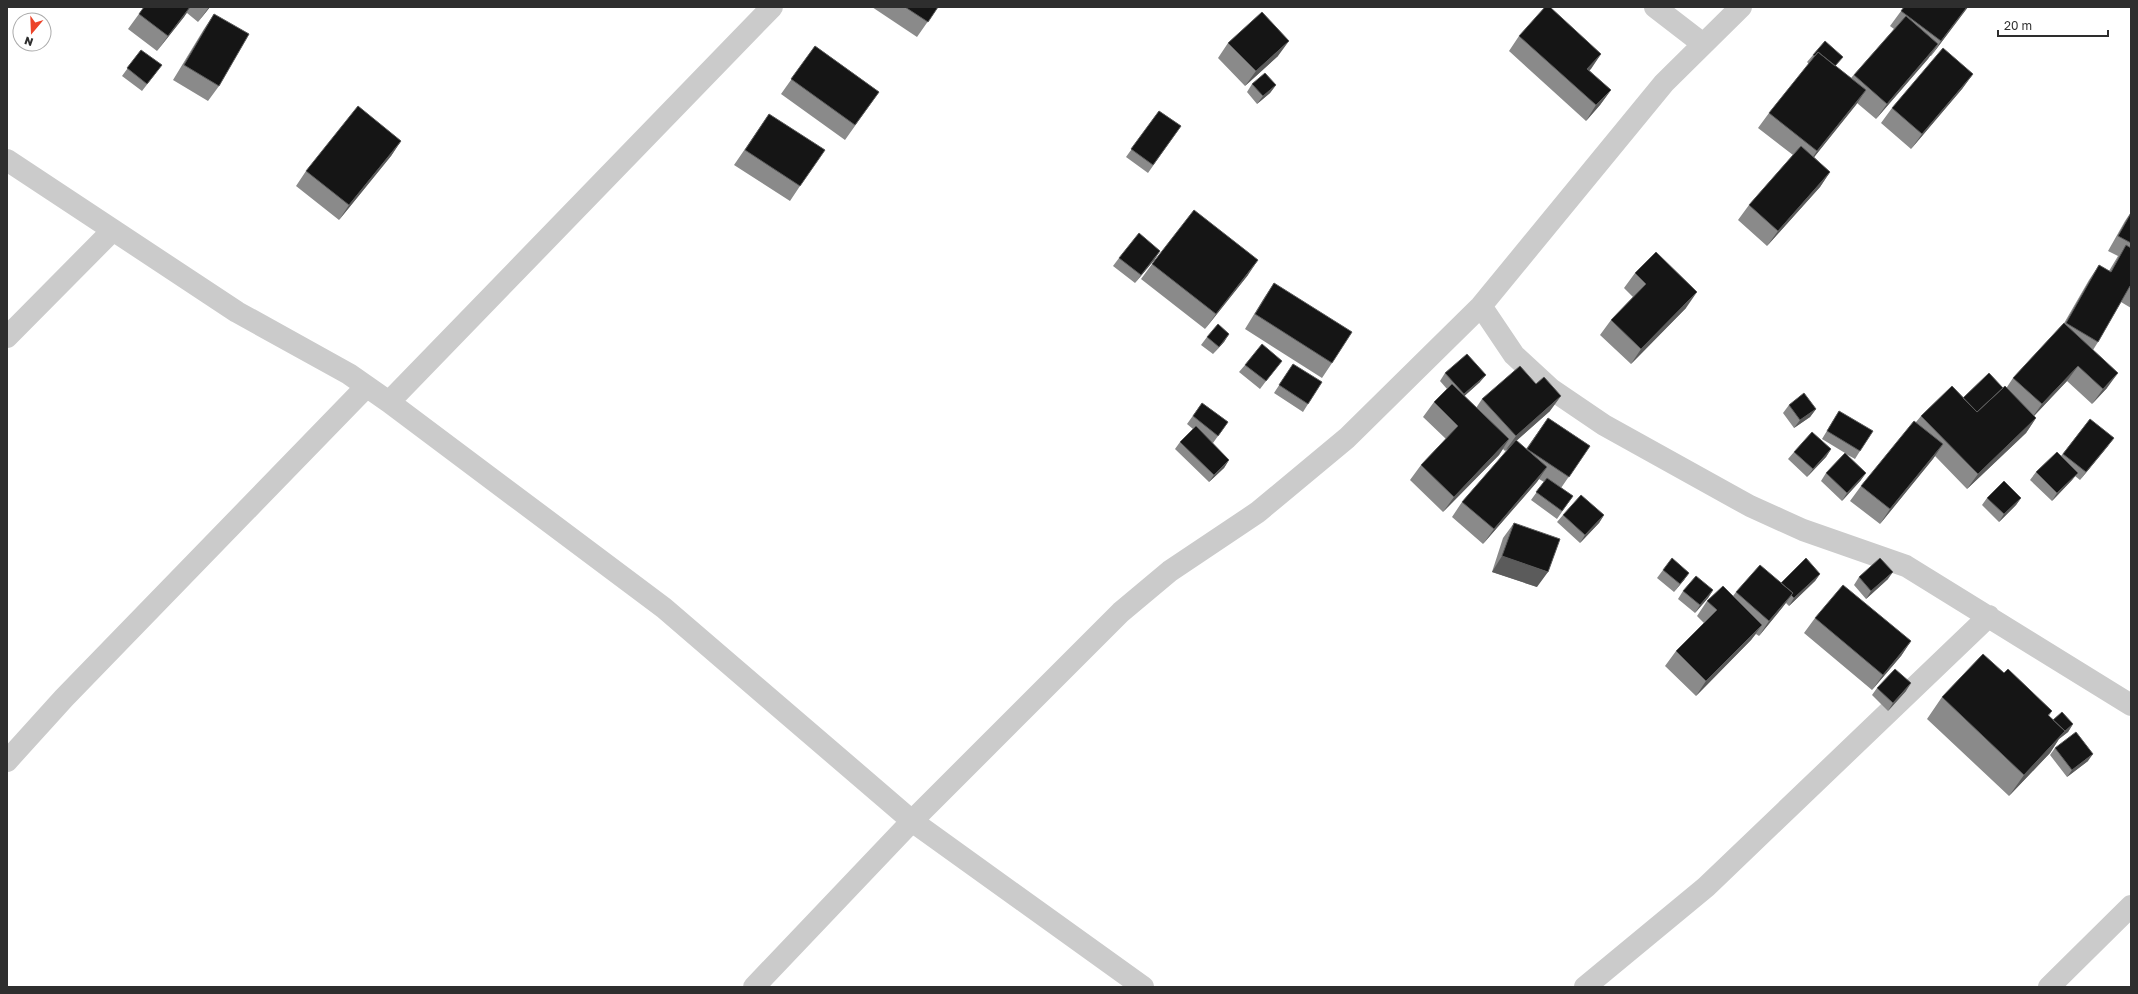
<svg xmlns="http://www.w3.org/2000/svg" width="2138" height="994" viewBox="0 0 2138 994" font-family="'Golos Text',sans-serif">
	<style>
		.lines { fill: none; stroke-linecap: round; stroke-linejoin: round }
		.minor { stroke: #cbcbcb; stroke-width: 22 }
		.wall { fill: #8a8a8a }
		.shaded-wall { fill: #5b5b5b }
		.building { fill: #151515; stroke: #5b5b5b }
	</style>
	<rect width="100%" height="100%" fill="#fff"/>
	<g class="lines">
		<path class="minor" d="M 1655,7 L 1703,44
			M 7,160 L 237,312 L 349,374 L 389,402 L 664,608 L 912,821 L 1143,987
			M 1481,306 L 1514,355 L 1551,389 L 1604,425 L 1750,506 L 1803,530 L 1906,566 L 2131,705
			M 7,337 L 113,230
			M 389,402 L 772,7
			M 7,761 L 64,698 L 366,387
			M 754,987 L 912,821 L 1121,612 L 1170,571 L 1258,512 L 1347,438 L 1481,306 L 1664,83 L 1741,7
			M 1585,987 L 1706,887 L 1989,616
			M 2049,987 L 2131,906"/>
	</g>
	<path class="wall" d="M 144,7 L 210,7 L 198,22 L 187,13 L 157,51 L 128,29 Z
		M 872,7 L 938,7 L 917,37 Z
		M 1904,7 L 1968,7 L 1931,56 L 1930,56 L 1876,119 L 1857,103 L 1814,157 L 1830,172 L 1820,187 L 1767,246 L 1738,220 L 1749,205 L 1793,155 L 1758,128 L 1769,113 L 1809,64 L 1807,62 L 1813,55 L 1836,66 L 1851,78 L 1894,29 L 1890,26 Z
		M 214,14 L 219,86 L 208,101 L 173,80 L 204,29 Z
		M 1519,36 L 1601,54 L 1589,70 L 1611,90 L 1600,105 L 1586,121 L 1509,51 Z
		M 1228,43 L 1278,56 L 1245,86 L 1218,58 Z
		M 815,46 L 879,92 L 845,140 L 781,94 Z
		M 141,50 L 156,73 L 142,91 L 122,76 Z
		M 1973,74 L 1962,89 L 1911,149 L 1881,123 L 1892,108 Z
		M 1252,84 L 1276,85 L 1270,93 L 1257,104 L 1247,92 Z
		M 1159,111 L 1181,126 L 1148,173 L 1126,157 Z
		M 769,114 L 800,186 L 790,201 L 734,165 Z
		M 401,141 L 391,156 L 339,220 L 296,186 L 306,171 Z
		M 2131,212 L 2131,308 L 2121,302 L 2098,342 L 2093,350 L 2107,388 L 2092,404 L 2067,381 L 2034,416 L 2036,418 L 2026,433 L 1967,489 L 1935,456 L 1880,524 L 1850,501 L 1861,486 L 1916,422 L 1921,416 L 1963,398 L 2007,387 L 2013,378 L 2063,325 L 2089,280 L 2099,265 L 2109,271 L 2118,256 L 2108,251 L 2125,221 Z
		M 1119,258 L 1155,259 L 1135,283 L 1113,266 Z
		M 1152,264 L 1248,275 L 1205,329 L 1141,279 Z
		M 1635,273 L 1686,308 L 1631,364 L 1600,335 L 1611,320 L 1633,297 L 1624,288 Z
		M 1274,283 L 1332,363 L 1322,378 L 1245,329 L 1264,298 Z
		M 1229,334 L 1224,342 L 1213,354 L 1201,345 L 1207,337 Z
		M 1293,364 L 1308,404 L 1303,412 L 1274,393 Z
		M 1245,365 L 1276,368 L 1260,389 L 1239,372 Z
		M 1445,373 L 1480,382 L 1464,396 L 1476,408 L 1482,399 L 1550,411 L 1516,441 L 1526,449 L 1548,418 L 1590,446 L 1561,488 L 1573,496 L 1557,519 L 1531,500 L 1544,482 L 1539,479 L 1483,544 L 1452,517 L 1462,502 L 1510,447 L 1505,451 L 1503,449 L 1499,455 L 1443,512 L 1410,480 L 1421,465 L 1446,439 L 1423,417 L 1434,402 L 1447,389 L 1440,381 Z
		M 1202,403 L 1228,422 L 1213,443 L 1211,442 L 1229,460 L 1224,468 L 1209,482 L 1175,449 L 1180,442 L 1193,429 L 1187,424 Z
		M 1789,405 L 1816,409 L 1810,417 L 1794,428 L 1783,413 Z
		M 1839,411 L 1860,451 L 1855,459 L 1846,454 L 1861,480 L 1842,501 L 1821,481 L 1826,473 L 1845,453 L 1822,439 Z
		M 2090,419 L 2108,446 L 2080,480 L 2075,476 L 2072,480 L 2052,501 L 2030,480 L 2036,472 L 2061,456 Z
		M 1831,449 L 1826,457 L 1807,477 L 1788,459 L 1794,452 Z
		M 1987,498 L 2021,498 L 2016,505 L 1999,522 L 1982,505 Z
		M 1563,515 L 1604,515 L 1599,523 L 1580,543 L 1557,522 Z
		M 1514,523 L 1537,587 L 1492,572 L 1503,538 Z
		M 1663,570 L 1689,573 L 1684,580 L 1674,592 L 1657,578 Z
		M 1820,574 L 1815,581 L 1789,606 L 1786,603 L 1759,636 L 1756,634 L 1751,640 L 1696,696 L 1665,666 L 1676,651 L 1704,623 L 1697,616 L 1707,601 L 1733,596 L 1736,592 Z
		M 1859,577 L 1888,579 L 1866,599 L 1854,585 Z
		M 1713,590 L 1708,598 L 1695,613 L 1678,599 L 1683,591 Z
		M 1815,618 L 1911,641 L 1901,656 L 1872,690 L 1804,633 Z
		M 2004,673 L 2052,711 L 2049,716 L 2053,720 L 2073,724 L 2068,732 L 2059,739 L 2050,753 L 2009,796 L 1927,719 L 1942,697 Z
		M 1877,688 L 1906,691 L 1888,711 L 1872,695 Z
		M 2055,748 L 2088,761 L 2067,777 L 2050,755 Z"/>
	<path class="shaded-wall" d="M 190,7 L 184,17 L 157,51 L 168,36 Z
		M 209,7 L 210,7 L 198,22 Z
		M 1967,7 L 1968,7 L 1931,56 L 1941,41 Z
		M 1289,41 L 1278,56 L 1245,86 L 1256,71 Z
		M 1938,44 L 1928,59 L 1876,119 L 1887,104 Z
		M 1601,54 L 1591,69 L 1576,84 L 1587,69 Z
		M 1973,74 L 1962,89 L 1911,149 L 1922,134 Z
		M 1276,85 L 1270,93 L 1257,104 L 1263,96 Z
		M 1611,90 L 1600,105 L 1586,121 L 1596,105 Z
		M 1866,90 L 1856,105 L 1807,166 L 1817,151 Z
		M 401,141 L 391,156 L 339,220 L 349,205 Z
		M 1830,172 L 1820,187 L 1767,246 L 1778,231 Z
		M 1160,251 L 1155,259 L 1135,283 L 1141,275 Z
		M 1258,260 L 1248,275 L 1205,329 L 1216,314 Z
		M 1697,292 L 1686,308 L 1631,364 L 1641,349 Z
		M 1229,334 L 1224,342 L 1213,354 L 1219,347 Z
		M 2078,366 L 2067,381 L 2031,419 L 2042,404 Z
		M 2118,373 L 2107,388 L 2092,404 L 2103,389 Z
		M 1486,375 L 1480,382 L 1459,401 L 1464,394 Z
		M 1561,396 L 1550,411 L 1505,451 L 1516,436 Z
		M 1816,409 L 1810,417 L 1794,428 L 1800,420 Z
		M 2036,418 L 2026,433 L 1967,489 L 1978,474 Z
		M 2114,438 L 2108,446 L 2080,480 L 2086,472 Z
		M 1509,439 L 1499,455 L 1443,512 L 1454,497 Z
		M 1943,444 L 1933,459 L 1880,524 L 1890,509 Z
		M 1831,449 L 1826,457 L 1807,477 L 1813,469 Z
		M 1229,460 L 1224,468 L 1209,482 L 1214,475 Z
		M 1547,467 L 1537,482 L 1483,544 L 1494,529 Z
		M 1866,473 L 1861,480 L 1842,501 L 1847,493 Z
		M 2078,473 L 2072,480 L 2052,501 L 2057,493 Z
		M 2021,498 L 2016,505 L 1999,522 L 2004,514 Z
		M 1604,515 L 1599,523 L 1580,543 L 1585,535 Z
		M 1502,556 L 1548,572 L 1537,587 L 1492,572 Z
		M 1893,572 L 1888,579 L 1866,599 L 1871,591 Z
		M 1689,573 L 1684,580 L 1674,592 L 1680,584 Z
		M 1820,574 L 1815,581 L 1789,606 L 1794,598 Z
		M 1713,590 L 1708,598 L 1695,613 L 1700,605 Z
		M 1793,593 L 1782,608 L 1759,636 L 1769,621 Z
		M 1762,625 L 1751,640 L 1696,696 L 1706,681 Z
		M 1911,641 L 1901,656 L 1872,690 L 1883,675 Z
		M 1911,683 L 1906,691 L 1888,711 L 1893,703 Z
		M 2073,724 L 2068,732 L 2059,739 L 2050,753 L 2009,796 L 2024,775 L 2059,737 Z
		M 2093,754 L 2088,761 L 2067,777 L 2072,770 Z"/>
	<path class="building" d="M 144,7 L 190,7 L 168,36 L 139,14 Z
		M 905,7 L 938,7 L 928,22 Z
		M 1545,7 L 1550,7 L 1601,54 L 1587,69 L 1611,90 L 1596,105 L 1519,36 Z
		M 1904,7 L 1967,7 L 1941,41 L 1901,11 Z
		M 1262,12 L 1289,41 L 1256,71 L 1228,43 Z
		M 214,14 L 249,34 L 219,86 L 184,65 Z
		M 1906,16 L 1938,44 L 1887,104 L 1854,75 Z
		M 1825,41 L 1843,57 L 1835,66 L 1818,52 L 1815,56 L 1813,55 Z
		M 815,46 L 879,92 L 855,125 L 791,79 Z
		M 1943,48 L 1973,74 L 1922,134 L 1892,108 Z
		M 141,50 L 162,65 L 147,84 L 127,68 Z
		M 1818,52 L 1866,90 L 1817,151 L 1769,113 Z
		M 1265,73 L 1276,85 L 1263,96 L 1252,84 Z
		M 358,106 L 401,141 L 349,205 L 306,171 Z
		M 1159,111 L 1181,126 L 1153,165 L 1131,149 Z
		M 769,114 L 825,150 L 800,186 L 745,150 Z
		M 1801,146 L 1830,172 L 1778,231 L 1749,205 Z
		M 1194,210 L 1258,260 L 1216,314 L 1152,264 Z
		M 2131,213 L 2131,243 L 2118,236 Z
		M 1139,233 L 1160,251 L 1141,275 L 1119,258 Z
		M 2126,245 L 2131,248 L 2131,287 L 2130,286 L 2098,342 L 2066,323 L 2099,265 L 2111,272 Z
		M 1656,252 L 1697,292 L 1641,349 L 1611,320 L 1646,284 L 1635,273 Z
		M 1274,283 L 1352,332 L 1332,363 L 1255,314 Z
		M 2064,323 L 2118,373 L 2103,389 L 2078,366 L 2042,404 L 2013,378 Z
		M 1218,324 L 1229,334 L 1219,347 L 1207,337 Z
		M 1262,344 L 1282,361 L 1266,381 L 1245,365 Z
		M 1467,354 L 1486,375 L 1464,394 L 1445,373 Z
		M 1293,364 L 1322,382 L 1308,404 L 1279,385 Z
		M 1520,366 L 1536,384 L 1544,377 L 1561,396 L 1516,436 L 1482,399 Z
		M 1989,373 L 2003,388 L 1977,412 L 1963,398 Z
		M 1452,384 L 1509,439 L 1454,497 L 1421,465 L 1458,426 L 1434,402 Z
		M 1952,386 L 1977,412 L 2005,386 L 2036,418 L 1978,474 L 1921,416 Z
		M 1804,393 L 1816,409 L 1800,420 L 1789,405 Z
		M 1202,403 L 1228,422 L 1218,436 L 1193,416 Z
		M 1839,411 L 1873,431 L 1860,451 L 1827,431 Z
		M 1548,418 L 1590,446 L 1569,477 L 1527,449 Z
		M 2090,419 L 2114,438 L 2086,472 L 2063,454 Z
		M 1914,421 L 1943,444 L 1890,509 L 1861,486 Z
		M 1196,426 L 1229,460 L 1214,475 L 1180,442 Z
		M 1812,432 L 1831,449 L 1813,469 L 1794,452 Z
		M 1516,440 L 1547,467 L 1494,529 L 1462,502 Z
		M 2057,452 L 2078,473 L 2057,493 L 2036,472 Z
		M 1845,453 L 1866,473 L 1847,493 L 1826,473 Z
		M 1547,478 L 1573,496 L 1562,511 L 1536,492 Z
		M 2004,481 L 2021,498 L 2004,514 L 1987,498 Z
		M 1581,495 L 1604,515 L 1585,535 L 1563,515 Z
		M 1514,523 L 1560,539 L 1548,572 L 1502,556 Z
		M 1672,558 L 1689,573 L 1680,584 L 1663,570 Z
		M 1806,558 L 1820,574 L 1794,598 L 1791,595 L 1793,593 L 1781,583 Z
		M 1880,558 L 1893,572 L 1871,591 L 1859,577 Z
		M 1760,565 L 1793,593 L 1769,621 L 1736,592 Z
		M 1696,576 L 1713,590 L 1700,605 L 1683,591 Z
		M 1843,585 L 1911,641 L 1883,675 L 1815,618 Z
		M 1723,586 L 1762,625 L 1706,681 L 1676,651 L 1717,610 L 1707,601 Z
		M 1983,654 L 2004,673 L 2008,669 L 2052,711 L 2048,715 L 2065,731 L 2024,775 L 1942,697 Z
		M 1895,669 L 1911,683 L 1893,703 L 1877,688 Z
		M 2062,712 L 2073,724 L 2064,732 L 2065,731 L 2053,720 Z
		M 2076,732 L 2093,754 L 2072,770 L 2055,748 Z"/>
	<rect width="2138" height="994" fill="none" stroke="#2e2e2e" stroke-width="16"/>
	<g transform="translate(32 32) rotate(199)"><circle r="19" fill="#ffffff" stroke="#ababab"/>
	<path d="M0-3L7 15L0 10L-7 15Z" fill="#ec4329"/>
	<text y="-6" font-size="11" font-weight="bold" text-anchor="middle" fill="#2e2e2e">N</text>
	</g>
	<path d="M1998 30v6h110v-6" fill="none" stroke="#2e2e2e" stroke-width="2"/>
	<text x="2004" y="30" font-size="12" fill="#2e2e2e" stroke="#ffffff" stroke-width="3" paint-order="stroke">20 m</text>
</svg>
